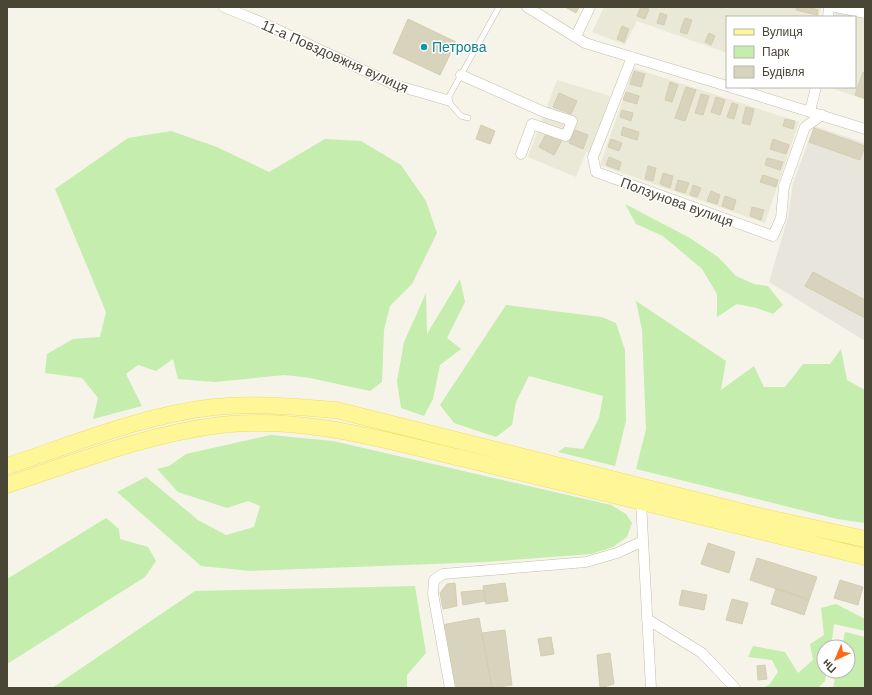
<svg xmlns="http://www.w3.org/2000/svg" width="872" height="695" viewBox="0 0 872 695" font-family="Helvetica,sans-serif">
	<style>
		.residential { fill: #eae8d6 }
		.industrial { fill: #e8e5dd }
		.green { fill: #c4edae }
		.building { fill: #d8d3bd; stroke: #d4cdaf }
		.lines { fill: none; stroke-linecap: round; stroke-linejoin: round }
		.service-casing { stroke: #c2bfaa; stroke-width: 6 }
		.minor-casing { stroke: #c2bfaa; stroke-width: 11 }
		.primary-casing { stroke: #eedf5e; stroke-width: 17 }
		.service { stroke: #fff; stroke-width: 5 }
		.minor { stroke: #fff; stroke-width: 10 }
		.primary { stroke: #fff698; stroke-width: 16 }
		.culture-dot { fill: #0f9aa8; stroke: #fff; stroke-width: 1.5 }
		.labels { text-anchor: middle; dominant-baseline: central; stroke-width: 3; stroke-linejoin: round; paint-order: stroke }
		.culture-label { font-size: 14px; fill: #0d838f; stroke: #fff; text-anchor: start }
		.street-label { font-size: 14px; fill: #4a4636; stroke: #fff }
	</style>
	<rect width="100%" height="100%" fill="#f6f4e9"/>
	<path class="residential" d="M 604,7 L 821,7 L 819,17 L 727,17 L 727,53 L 637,21 L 625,45 L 592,32 Z
		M 835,11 L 865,16 L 865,100 L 829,87 L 855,87 L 855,17 L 834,17 Z
		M 634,68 L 799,122 L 765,223 L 600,165 Z
		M 557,80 L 610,96 L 590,153 L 586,152 L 576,177 L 528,157 Z"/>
	<path class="industrial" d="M 814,126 L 865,143 L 865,341 L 769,282 L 788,217 L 793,183 Z"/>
	<path class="green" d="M 171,131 L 217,147 L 269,172 L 325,139 L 361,141 L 401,165 L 426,201 L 437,233 L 412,284 L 390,306 L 384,330 L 382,382 L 370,391 L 310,378 L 285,375 L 215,382 L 178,379 L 173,359 L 156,371 L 138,365 L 126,374 L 142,406 L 93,419 L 98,398 L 82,378 L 45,373 L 47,354 L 73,339 L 100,337 L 106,312 L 55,189 L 128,138 Z
		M 625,204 L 690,238 L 718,257 L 736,276 L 754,284 L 768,286 L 783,305 L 773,314 L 757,308 L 737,304 L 717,317 L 717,294 L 702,269 L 663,236 L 636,224 Z
		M 460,279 L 465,302 L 447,338 L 461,349 L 440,365 L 433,399 L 424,416 L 401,408 L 397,381 L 404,342 L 426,293 L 427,334 Z
		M 636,301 L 726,361 L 721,390 L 754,366 L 764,387 L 785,387 L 803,364 L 830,364 L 841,349 L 847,380 L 865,390 L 865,523 L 837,519 L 636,469 L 646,429 L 642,330 Z
		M 506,305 L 602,317 L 616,323 L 625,350 L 626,421 L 615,466 L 558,452 L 565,447 L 583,449 L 599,418 L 603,396 L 529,376 L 516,402 L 512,425 L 496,437 L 454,423 L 440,405 Z
		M 271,435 L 333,441 L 611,505 L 626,514 L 632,523 L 627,537 L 613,547 L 591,554 L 486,562 L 250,571 L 201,566 L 117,492 L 146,477 L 198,520 L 226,535 L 254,527 L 260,506 L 248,501 L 227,508 L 178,492 L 157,469 L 169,466 L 186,454 Z
		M 106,518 L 119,529 L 120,539 L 148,547 L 156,561 L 145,577 L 7,664 L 7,579 Z
		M 415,586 L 426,653 L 407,675 L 407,688 L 52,688 L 195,591 Z
		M 836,604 L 865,619 L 865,631 L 834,624 L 831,647 L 824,647 L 824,671 L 827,671 L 825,681 L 818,688 L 762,688 L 769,685 L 778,672 L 772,660 L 748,657 L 753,646 L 785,652 L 798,673 L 813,660 L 810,644 L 824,635 L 821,608 Z
		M 845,632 L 865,637 L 865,688 L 833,688 L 836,671 L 848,671 L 848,647 L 842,647 Z"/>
	<path class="building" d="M 565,7 L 579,7 L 576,13 Z
		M 641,7 L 649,9 L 645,19 L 637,16 Z
		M 797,7 L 808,7 L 818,10 L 817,15 L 796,10 Z
		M 660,13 L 667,15 L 664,25 L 657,23 Z
		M 685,18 L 692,20 L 687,34 L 680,32 Z
		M 408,19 L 456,42 L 440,75 L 393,53 Z
		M 622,26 L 629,29 L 624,42 L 617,39 Z
		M 709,33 L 715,36 L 711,45 L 705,42 Z
		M 634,71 L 645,74 L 641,87 L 630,84 Z
		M 863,72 L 865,73 L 864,98 L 855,95 Z
		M 670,82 L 678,85 L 672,102 L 665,100 Z
		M 686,87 L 696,90 L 685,121 L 675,118 Z
		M 626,92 L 639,96 L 637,104 L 623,100 Z
		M 559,93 L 577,101 L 571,114 L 553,107 Z
		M 701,94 L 709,96 L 703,115 L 695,113 Z
		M 716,97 L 725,100 L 720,115 L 711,112 Z
		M 732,103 L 738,105 L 734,119 L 727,117 Z
		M 746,107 L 754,109 L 750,125 L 742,123 Z
		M 622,110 L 633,113 L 631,121 L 620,117 Z
		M 785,119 L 795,121 L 793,129 L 783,126 Z
		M 481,125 L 495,131 L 490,144 L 476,139 Z
		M 623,127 L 639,132 L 637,140 L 621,135 Z
		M 814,128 L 865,146 L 860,160 L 809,142 Z
		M 575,130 L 588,135 L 583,149 L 569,143 Z
		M 547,132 L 562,140 L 554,155 L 539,147 Z
		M 611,139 L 622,143 L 619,151 L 608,147 Z
		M 773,139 L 789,145 L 786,154 L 770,149 Z
		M 609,157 L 621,162 L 619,170 L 606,165 Z
		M 767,158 L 783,162 L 780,170 L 765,165 Z
		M 648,166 L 656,168 L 653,181 L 645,179 Z
		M 663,173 L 673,176 L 670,188 L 660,184 Z
		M 763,175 L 778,180 L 776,187 L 760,182 Z
		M 678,180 L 689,183 L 685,193 L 675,190 Z
		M 693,185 L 701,188 L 697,197 L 690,195 Z
		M 711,191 L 720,195 L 717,204 L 707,201 Z
		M 725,196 L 736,200 L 733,210 L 722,206 Z
		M 752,207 L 764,210 L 761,220 L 750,216 Z
		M 813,272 L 865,300 L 865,318 L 805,286 Z
		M 708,543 L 735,552 L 729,573 L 701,564 Z
		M 757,558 L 817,577 L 809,600 L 750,580 Z
		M 840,580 L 863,587 L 858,605 L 834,598 Z
		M 455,583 L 457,606 L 443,609 L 440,593 L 447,584 Z
		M 505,583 L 508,601 L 486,604 L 483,586 Z
		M 776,588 L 809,600 L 804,615 L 771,604 Z
		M 484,590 L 485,601 L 463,605 L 461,592 Z
		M 682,590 L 707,595 L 704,610 L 679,605 Z
		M 732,599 L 748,603 L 742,624 L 726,620 Z
		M 479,618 L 492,688 L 454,688 L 442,625 Z
		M 505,630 L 512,685 L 492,688 L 482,633 Z
		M 551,637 L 554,654 L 541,656 L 538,639 Z
		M 610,653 L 614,684 L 600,688 L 597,655 Z
		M 765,665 L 767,679 L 758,680 L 757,666 Z"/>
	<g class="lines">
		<g class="service-casing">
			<path id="service" d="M 468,118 L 461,116 L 447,100 L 499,7"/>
		</g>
		<g class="minor-casing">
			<path id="minor" d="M 224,7 L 263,23 L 395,85 L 447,100
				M 527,7 L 585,43 L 727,86
				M 836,7 L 865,13
				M 828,17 L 829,7
				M 576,36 L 590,7
				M 632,57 L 593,157 L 596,172 L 773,236 L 781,218 L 784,186 L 805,127 L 822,115
				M 461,75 L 544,112 L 572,121 L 566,136 L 532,124 L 521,154
				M 730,87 L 865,129
				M 810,111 L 816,87
				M 641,502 L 651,688
				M 647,619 L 702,653 L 735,688
				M 450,688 L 433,594 L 434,580 L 443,574 L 586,562 L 617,553 L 643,541"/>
		</g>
		<g class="primary-casing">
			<path id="primary" d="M 7,466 C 74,444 143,415 214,407 C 255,403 295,407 336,410 L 759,516 L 865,539
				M 7,485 C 76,462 147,434 220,425 C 307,415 390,442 473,461 C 604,492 734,525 865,557"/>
		</g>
		<use href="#service" class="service"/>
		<use href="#minor" class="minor"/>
		<use href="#primary" class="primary"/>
	</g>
	<circle class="culture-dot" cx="424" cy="47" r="4"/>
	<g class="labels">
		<g class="culture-label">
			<text x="432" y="47">Петрова</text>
		</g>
		<g class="street-label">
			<text transform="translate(335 56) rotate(24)">11-а Повздовжня вулиця</text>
			<text transform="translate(677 202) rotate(20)">Ползунова вулиця</text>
		</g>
	</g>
	<rect width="872" height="695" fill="none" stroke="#4a4636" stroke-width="16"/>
	<rect x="726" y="16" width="130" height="72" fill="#ffffff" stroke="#b7b5af"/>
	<rect x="734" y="29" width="20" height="6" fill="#fff698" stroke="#b7b5af"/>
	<text x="762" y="36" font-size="12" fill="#4a4636">Вулиця</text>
	<rect x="734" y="46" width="20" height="12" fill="#c4edae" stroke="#b7b5af"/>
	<text x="762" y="56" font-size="12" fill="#4a4636">Парк</text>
	<rect x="734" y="66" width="20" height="12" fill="#d8d3bd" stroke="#b7b5af"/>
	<text x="762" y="76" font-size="12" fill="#4a4636">Будівля</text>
	<g transform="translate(836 659) rotate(224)"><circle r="19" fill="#ffffff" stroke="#b7b5af"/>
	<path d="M0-3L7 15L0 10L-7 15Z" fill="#ff6716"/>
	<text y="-6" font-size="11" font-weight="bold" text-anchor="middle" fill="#4a4636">Пн</text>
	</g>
</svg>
